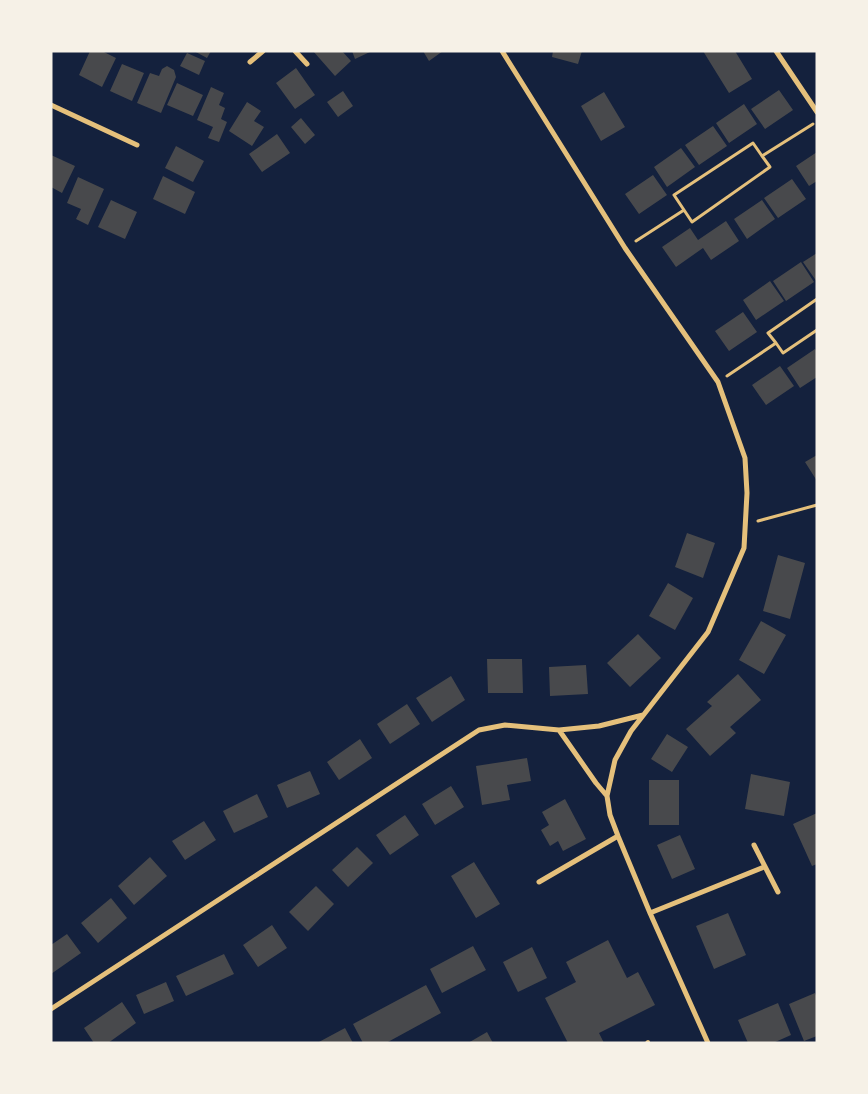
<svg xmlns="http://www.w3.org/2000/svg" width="868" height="1094" viewBox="0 0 868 1094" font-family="Merriweather,serif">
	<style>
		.building { fill: #48494c }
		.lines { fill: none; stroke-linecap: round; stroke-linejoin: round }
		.path { stroke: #e5c07b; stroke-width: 3 }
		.service { stroke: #e5c07b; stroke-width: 4 }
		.minor { stroke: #e5c07b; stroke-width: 5 }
	</style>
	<rect width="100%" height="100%" fill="#14213d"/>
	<path class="building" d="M 90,51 L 102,51 L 116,58 L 102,87 L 79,75 Z
		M 194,51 L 211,51 L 207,58 Z
		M 313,51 L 342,51 L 351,61 L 335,76 Z
		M 352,51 L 372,51 L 355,59 Z
		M 423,51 L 443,51 L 429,61 Z
		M 553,51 L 582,51 L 578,64 L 552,57 Z
		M 703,51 L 735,51 L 752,79 L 729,93 Z
		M 187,53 L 205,61 L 199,75 L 180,66 Z
		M 122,64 L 144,73 L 132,101 L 110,91 Z
		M 167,66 L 174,70 L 176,77 L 161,113 L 137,103 L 150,73 L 159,76 L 162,69 Z
		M 296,68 L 315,95 L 295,109 L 276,83 Z
		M 177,83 L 203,95 L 193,116 L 167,105 Z
		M 211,87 L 224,93 L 219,105 L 225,108 L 221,119 L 227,122 L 219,142 L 208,138 L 213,127 L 197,120 Z
		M 779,90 L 793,110 L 765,129 L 751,109 Z
		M 343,91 L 353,106 L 338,117 L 327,102 Z
		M 604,92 L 625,127 L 601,141 L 581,106 Z
		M 247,102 L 261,111 L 254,121 L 264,127 L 252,146 L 229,131 Z
		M 744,104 L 757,124 L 729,143 L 716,123 Z
		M 301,118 L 315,135 L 305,144 L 291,127 Z
		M 713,126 L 727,146 L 699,165 L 685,145 Z
		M 277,134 L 290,153 L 262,172 L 249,154 Z
		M 176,146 L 204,161 L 193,182 L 165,168 Z
		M 681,148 L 695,167 L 667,187 L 654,167 Z
		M 817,152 L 817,181 L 809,186 L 796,166 Z
		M 51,155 L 75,166 L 62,193 L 51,187 Z
		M 653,175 L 667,195 L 639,214 L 625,194 Z
		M 163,176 L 195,192 L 185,214 L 153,199 Z
		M 78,177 L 104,189 L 88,225 L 76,219 L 81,209 L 67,203 Z
		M 792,179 L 806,199 L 778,218 L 764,198 Z
		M 111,200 L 137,212 L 125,239 L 98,227 Z
		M 762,200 L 775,219 L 747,239 L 734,219 Z
		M 726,221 L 739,241 L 711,260 L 703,248 L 676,267 L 662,247 L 690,228 L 698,240 Z
		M 817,253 L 817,282 L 803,262 Z
		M 801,262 L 814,282 L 786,301 L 773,281 Z
		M 770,281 L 784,301 L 756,320 L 743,300 Z
		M 743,312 L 757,332 L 729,351 L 715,331 Z
		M 815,349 L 817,352 L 817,377 L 800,388 L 787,368 Z
		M 780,366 L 794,386 L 766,405 L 752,385 Z
		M 817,455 L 817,481 L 805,462 Z
		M 687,533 L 715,543 L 703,578 L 675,567 Z
		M 778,555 L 805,563 L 790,619 L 763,611 Z
		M 668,583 L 693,598 L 675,630 L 649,616 Z
		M 761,621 L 786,635 L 764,674 L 739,660 Z
		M 638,634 L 661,658 L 630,687 L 607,663 Z
		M 487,659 L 522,659 L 523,693 L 488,693 Z
		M 586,665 L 588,694 L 550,696 L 549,667 Z
		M 738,674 L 761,700 L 730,727 L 736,733 L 710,756 L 686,729 L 712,706 L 707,702 Z
		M 451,676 L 465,700 L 432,722 L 416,698 Z
		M 407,704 L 420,724 L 390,744 L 377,724 Z
		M 667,734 L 688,747 L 672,772 L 651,759 Z
		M 360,739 L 372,758 L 339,780 L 327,762 Z
		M 527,758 L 531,781 L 507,785 L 510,800 L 482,805 L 476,766 Z
		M 310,771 L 320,794 L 287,808 L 277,785 Z
		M 751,774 L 790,782 L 784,816 L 745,809 Z
		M 649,780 L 679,780 L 679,825 L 649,825 Z
		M 451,786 L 464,807 L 435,825 L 422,804 Z
		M 257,794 L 268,817 L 234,833 L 223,811 Z
		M 565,799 L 586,839 L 563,851 L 558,841 L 550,846 L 541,830 L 549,825 L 542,812 Z
		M 817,813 L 817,864 L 812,866 L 793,824 Z
		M 405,815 L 419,835 L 390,855 L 376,835 Z
		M 204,821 L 216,840 L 185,860 L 172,841 Z
		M 680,835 L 695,869 L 672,879 L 657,845 Z
		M 357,847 L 373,863 L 348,887 L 332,870 Z
		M 150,857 L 167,876 L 134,905 L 118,886 Z
		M 474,862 L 500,904 L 476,918 L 451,876 Z
		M 316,886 L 334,904 L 308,931 L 289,912 Z
		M 111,898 L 127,918 L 98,943 L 81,923 Z
		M 728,913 L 746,955 L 714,969 L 696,926 Z
		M 272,925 L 287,948 L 258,967 L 243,945 Z
		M 67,934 L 81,953 L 51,974 L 51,945 Z
		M 608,940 L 627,978 L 638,972 L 655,1005 L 599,1033 L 604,1043 L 568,1043 L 545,998 L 576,982 L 566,962 Z
		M 473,946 L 486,970 L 442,993 L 430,969 Z
		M 532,947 L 547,978 L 518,992 L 503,962 Z
		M 224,954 L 234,974 L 186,996 L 176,976 Z
		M 166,982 L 174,1001 L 144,1014 L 136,995 Z
		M 426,985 L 441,1013 L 386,1043 L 363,1043 L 353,1024 Z
		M 815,993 L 817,998 L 817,1036 L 804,1041 L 789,1004 Z
		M 122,1002 L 136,1023 L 108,1043 L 94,1043 L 84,1028 Z
		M 778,1003 L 791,1035 L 773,1043 L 748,1043 L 738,1020 Z
		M 345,1028 L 353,1043 L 317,1043 Z
		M 487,1032 L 493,1043 L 468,1043 Z"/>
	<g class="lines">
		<path class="path" d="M 684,210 L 674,195 L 753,143 L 762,156
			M 636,241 L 684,210 L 692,222 L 770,167 L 762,156 L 813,124
			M 776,343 L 768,333 L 817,299
			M 727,376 L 776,343 L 783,353 L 817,330
			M 758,521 L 817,505"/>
		<path class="service" d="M 647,1043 L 648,1042"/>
		<path class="minor" d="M 295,51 L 307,64
			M 502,51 L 625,248 L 718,382 L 745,458 L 747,493 L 744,548 L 708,632 L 631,731 L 615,760 L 607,796 L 610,815 L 618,836 L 650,913 L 708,1043
			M 776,51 L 817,112
			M 250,62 L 263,51
			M 51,105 L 137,145
			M 607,796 L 596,783 L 559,730 L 599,726 L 643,715
			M 754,845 L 778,892
			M 539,882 L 618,836
			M 650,913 L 764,867
			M 51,1009 L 479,730 L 505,725 L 559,730"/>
	</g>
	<rect width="868" height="1094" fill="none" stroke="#f6f1e7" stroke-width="105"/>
</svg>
